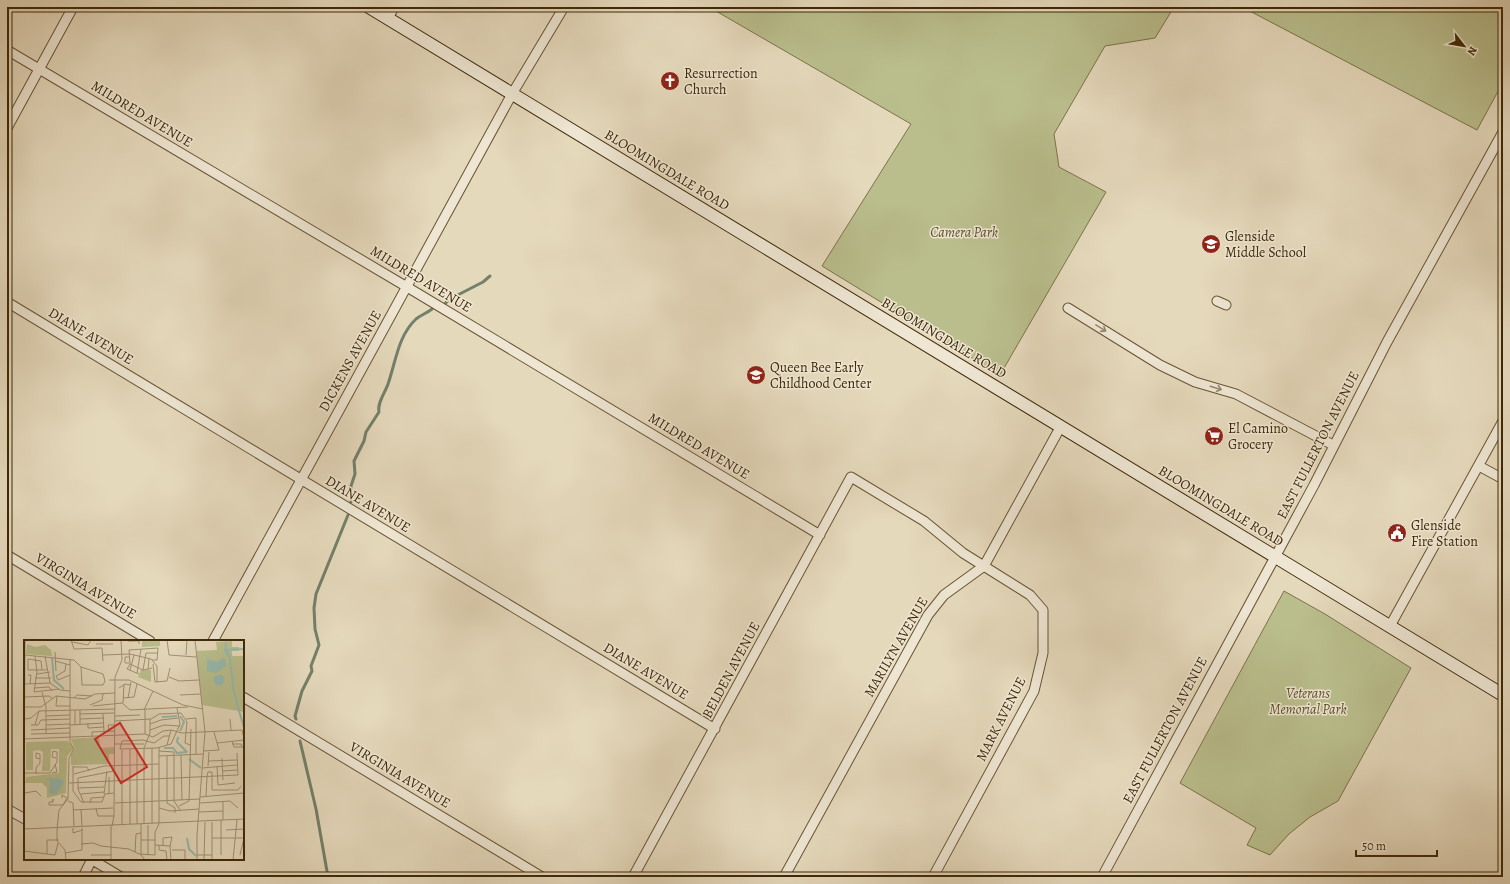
<svg xmlns="http://www.w3.org/2000/svg" width="1510" height="884" viewBox="0 0 1510 884" font-family="Alegreya,serif">
	<style>
		.green { fill: #babe8d; stroke: #7c734a }
		.lines { fill: none; stroke-linecap: round; stroke-linejoin: round }
		.stream { stroke: #73806b; stroke-width: 3 }
		.minor-casing { stroke: #685434; stroke-width: 11 }
		.secondary-casing { stroke: #3e2807; stroke-width: 14 }
		.minor { stroke: #eee6d3; stroke-width: 9 }
		.secondary { stroke: #eee6d3; stroke-width: 12 }
		.oneway { stroke: #96876d }
		.labels { text-anchor: middle; dominant-baseline: central; stroke-width: 3; stroke-linejoin: round; paint-order: stroke }
		.poi-label { font-size: 14px; fill: #3e2807; stroke: #eee6d3; text-anchor: start }
		.street-label { font-size: 14px; fill: #3e2807; stroke: #eee6d3 }
		.park-label { font-size: 14px; font-style: italic; fill: #5d4e28; stroke: #eee6d3 }
		.inset-river { fill: none; stroke: #96baae; stroke-width: 2 }
		.inset-road { fill: none; stroke: #a29274; stroke-width: 1 }
		.view { fill: #d62828; fill-opacity: 0.15; stroke: #d62828; stroke-width: 2 }
		.inset-edge { fill: none; stroke: #3e2807; stroke-width: 2 }
	</style>
	<rect width="100%" height="100%" fill="#e5d9bc"/>
	<filter id="stains"><feTurbulence type="fractalNoise" baseFrequency=".005" numOctaves="4"/><feColorMatrix values="0 0 0 0 .2 0 0 0 0 .09 0 0 0 0 .02 0 0 0 .5 -.17"/></filter>
	<radialGradient id="worn" r=".72"><stop offset=".6" stop-color="#630" stop-opacity="0"/><stop offset="1" stop-color="#630" stop-opacity=".3"/></radialGradient>
	<path class="green" d="M 709,7 L 1174,7 L 1155,38 L 1105,46 L 1054,134 L 1059,167 L 1106,192 L 1000,375 L 822,266 L 911,124 Z
		M 1242,7 L 1503,7 L 1503,82 L 1477,130 Z
		M 1284,591 L 1325,614 L 1411,668 L 1338,801 L 1310,817 L 1289,834 L 1270,855 L 1247,845 L 1256,828 L 1180,783 Z"/>
	<g class="lines">
		<path class="stream" d="M 445,304 L 448,300 L 483,282 L 490,276
			M 351,502 L 351,486 L 355,474 L 354,461 L 364,441 L 366,432 L 379,412 C 377,403 385,393 388,384 C 396,361 398,336 416,319 C 421,315 427,313 432,309
			M 296,719 L 295,716 L 302,691 L 312,671 L 311,666 L 319,645 L 315,629 L 314,608 L 316,594 L 348,515
			M 300,741 L 316,809 L 328,877"/>
		<g class="minor-casing">
			<path id="minor" d="M 388,18 L 394,7
				M 7,50 L 407,287 L 820,535
				M 7,128 L 73,7
				M 1217,301 L 1226,305
				M 7,302 L 715,729
				M 1068,308 L 1160,365 L 1195,382 L 1236,394 L 1333,445
				M 1479,466 L 1503,479
				M 7,555 L 150,641
				M 1390,626 L 1503,421
				M 213,641 L 512,94 L 564,7
				M 243,697 L 542,877
				M 7,809 L 25,819
				M 91,859 L 121,877
				M 83,877 L 92,859
				M 633,877 L 851,477 L 924,521 L 963,553 L 1030,595 L 1043,610 L 1043,653 L 1034,691 L 933,877
				M 784,877 L 928,615 L 944,595 L 984,566 L 1061,426
				M 1102,877 L 1314,485 L 1387,342 L 1503,132"/>
		</g>
		<g class="secondary-casing">
			<path id="secondary" d="M 369,7 L 1503,695"/>
		</g>
		<use href="#minor" class="minor"/>
		<use href="#secondary" class="secondary"/>
	</g>
	<defs><path id="oneway-shaft" d="M-6 0H5M1.5-3L5.5 0L1.5 3" fill="none" stroke-width="1.6" stroke-linecap="round" stroke-linejoin="round"/></defs>
	<g class="oneway">
		<use href="#oneway-shaft" transform="translate(1101 328) rotate(32)"/>
		<use href="#oneway-shaft" transform="translate(1216 388) rotate(17)"/>
	</g>
	<defs>
		<g id="church-disc" transform="scale(1)"><circle r="9.5" fill="#8f2418" stroke="#eee6d3"/><path d="M-1.2-6h2.4v3.5h3.3v2.4h-3.3V6h-2.4V-.1h-3.3v-2.4h3.3Z" fill="#fff"/></g>
		<g id="school-disc" transform="scale(1)"><circle r="9.5" fill="#8f2418" stroke="#eee6d3"/><path d="M0-5L7-2L0 1L-7-2ZM-4 1L0 2.5L4 1V4Q0 6-4 4Z" fill="#fff"/></g>
		<g id="supermarket-disc" transform="scale(1)"><circle r="9.5" fill="#8f2418" stroke="#eee6d3"/><path d="M-6-5.5h2.5l.6 2H6L4.5 2H-2.5L-4.4-4H-6ZM-1.5 3.2a1.3 1.3 0 1 0 .1 0ZM3 3.2a1.3 1.3 0 1 0 .1 0Z" fill="#fff"/></g>
		<g id="civic-disc" transform="scale(1)"><circle r="9.5" fill="#8f2418" stroke="#eee6d3"/><path d="M-.6-6.5H3V-4.5H.6V-3L4-1V1h2V6H-6V1h2V-1L-.6-3ZM-1.2 2.5V6h2.4V2.5Z" fill="#fff"/></g>
	</defs>
	<g fill-rule="evenodd">
		<use href="#church-disc" x="670" y="81"/>
		<use href="#school-disc" x="1211" y="244"/>
		<use href="#school-disc" x="756" y="375"/>
		<use href="#supermarket-disc" x="1214" y="436"/>
		<use href="#civic-disc" x="1397" y="533"/>
	</g>
	<g class="labels">
		<g class="poi-label">
			<text x="684" y="73">Resurrection<tspan x="684" dy="16">Church</tspan></text>
			<text x="1225" y="236">Glenside<tspan x="1225" dy="16">Middle School</tspan></text>
			<text x="770" y="367">Queen Bee Early<tspan x="770" dy="16">Childhood Center</tspan></text>
			<text x="1228" y="428">El Camino<tspan x="1228" dy="16">Grocery</tspan></text>
			<text x="1411" y="525">Glenside<tspan x="1411" dy="16">Fire Station</tspan></text>
		</g>
		<g class="street-label">
			<text transform="translate(142 114) rotate(31)">MILDRED AVENUE</text>
			<text transform="translate(667 170) rotate(31)">BLOOMINGDALE ROAD</text>
			<text transform="translate(421 279) rotate(31)">MILDRED AVENUE</text>
			<text transform="translate(91 336) rotate(31)">DIANE AVENUE</text>
			<text transform="translate(944 338) rotate(31)">BLOOMINGDALE ROAD</text>
			<text transform="translate(350 361) rotate(-61)">DICKENS AVENUE</text>
			<text transform="translate(1318 445) rotate(-63)">EAST FULLERTON AVENUE</text>
			<text transform="translate(699 446) rotate(31)">MILDRED AVENUE</text>
			<text transform="translate(368 504) rotate(31)">DIANE AVENUE</text>
			<text transform="translate(1221 506) rotate(31)">BLOOMINGDALE ROAD</text>
			<text transform="translate(86 586) rotate(31)">VIRGINIA AVENUE</text>
			<text transform="translate(896 647) rotate(-60)">MARILYN AVENUE</text>
			<text transform="translate(731 670) rotate(-62)">BELDEN AVENUE</text>
			<text transform="translate(646 671) rotate(31)">DIANE AVENUE</text>
			<text transform="translate(1001 719) rotate(-63)">MARK AVENUE</text>
			<text transform="translate(1165 730) rotate(-62)">EAST FULLERTON AVENUE</text>
			<text transform="translate(400 775) rotate(31)">VIRGINIA AVENUE</text>
		</g>
		<g class="park-label">
			<text x="964" y="232">Camera Park</text>
			<text x="1308" y="693">Veterans<tspan x="1308" dy="16">Memorial Park</tspan></text>
		</g>
	</g>
	<g transform="translate(24 640)">
		<rect width="220" height="220" fill="#e5d9bc"/>
		<path d="M 118,0 L 136,0 L 136,6 L 118,7 ZM 208,1 L 208,7 L 215,7 L 215,11 L 208,11 L 208,16 L 220,16 L 220,72 L 178,65 L 172,11 L 193,10 L 192,2 ZM 3,4 L 11,7 L 21,5 L 27,10 L 28,16 L 2,14 ZM 117,30 L 127,30 L 127,42 L 114,37 ZM 75,97 L 76,108 L 90,107 L 90,114 L 85,114 L 85,124 L 47,125 L 47,115 L 51,109 L 47,99 ZM 44,101 L 50,109 L 43,116 L 42,153 L 23,158 L 23,148 L 18,143 L 1,143 L 2,137 L 35,133 L 35,109 L 27,109 L 26,131 L 18,131 L 19,112 L 15,110 L 9,111 L 9,130 L 2,130 L 2,102 Z" fill="#babe8d"/>
		<path d="M 199,18 L 202,20 L 202,26 L 192,33 L 183,31 L 183,19 L 193,22 ZM189.5 40a5.5 5.5 0 1 1 11 0a5.5 5.5 0 1 1-11 0ZM 26,138 L 37,139 L 40,142 L 33,154 L 25,153 L 26,141 L 21,140 Z" fill="#96baae"/>
		<path class="inset-river" d="M 202,2 L 201,11 L 206,18 L 209,48 L 215,71M 28,18 L 30,40 L 40,49M 206,18 L 203,10 L 220,9M 215,71 L 220,87M 156,76 L 160,82 L 156,91M 138,77 L 153,76M 154,97 L 153,102 L 163,112M 140,108 L 149,108 L 153,113 L 163,112M 165,119 L 177,128M 163,198 L 165,209 L 172,216"/>
		<path class="inset-road" d="M 47,0 L 50,9 L 78,8 L 79,21M 143,0 L 145,15 L 172,17M 171,0 L 181,92 L 173,195M 104,1 L 115,1 L 115,4M 48,2 L 64,5 L 67,0M 72,4 L 89,4M 31,12 L 32,31M 1,15 L 50,20 L 57,27 L 79,34 L 81,41M 79,15 L 106,14 L 127,19 L 133,26 L 133,42M 162,15 L 163,0M 11,16 L 13,32 L 10,52 L 35,49M 21,16 L 26,43M 105,17 L 101,17 L 101,23 L 105,23M 128,20 L 133,20 L 134,8 L 105,10 L 106,24 L 119,30 L 128,28M 31,21 L 46,25M 42,24 L 41,31 L 32,36 L 34,40 L 46,35M 106,24 L 103,29 L 115,34M 129,24 L 131,42 L 143,41 L 146,28M 57,27 L 58,45 L 79,45 L 81,41M 18,30 L 17,21 L 4,19 L 4,30 L 21,30 L 23,29M 106,30 L 110,15M 119,30 L 122,13 L 134,13M 124,30 L 125,18M 113,33 L 117,9M 13,34 L 26,32M 4,35 L 7,35 L 6,44M 145,37 L 155,41 L 175,40M 11,38 L 27,38M 85,40 L 105,40 L 159,65 L 179,69M 1,44 L 26,43 L 36,50 L 46,51M 10,48 L 25,47 L 28,51M 95,48 L 101,44 L 106,45M 18,52 L 22,67 L 22,94M 156,55 L 177,54M 33,56 L 32,66 L 46,66M 1,57 L 25,56 L 28,58M 50,58 L 53,55 L 68,56M 99,58 L 110,57 L 113,44M 104,58 L 107,42M 99,63 L 100,44M 66,65 L 78,60 L 79,54M 69,66 L 98,63 L 106,70 L 164,67M 1,67 L 17,67 L 32,56 L 61,59 L 71,54 L 91,53M 56,70 L 56,84M 120,70 L 129,51M 55,74 L 90,73M 79,74 L 80,92M 22,76 L 46,75M 91,76 L 116,75M 1,79 L 7,78 L 15,71 L 91,69M 56,79 L 80,78M 162,79 L 172,78 L 172,115M 206,79 L 207,91M 91,81 L 127,79 L 135,74 L 157,73 L 163,82 L 161,103 L 166,105M 64,83 L 64,88 L 80,87M 126,84 L 137,80 L 154,78M 7,85 L 14,85 L 17,80 L 46,79M 11,85 L 15,71M 22,85 L 46,84M 46,85 L 80,83M 51,85 L 51,70M 7,90 L 46,88M 126,90 L 140,85 L 156,86M 85,91 L 84,85 L 91,85M 7,94 L 46,93M 121,94 L 121,70M 145,96 L 140,96 L 130,103 L 119,100 L 98,101 L 96,109 L 133,108 L 147,104 L 156,84 L 153,68M 68,97 L 68,92 L 91,91M 0,99 L 121,94 L 129,97 L 139,91 L 147,90 L 158,93 L 218,90 L 220,98M 208,101 L 210,107 L 220,107M 193,103 L 220,100M 91,104 L 120,104M 208,104 L 217,104 L 218,107M 143,105 L 147,90M 120,108 L 126,93 L 126,79M 113,109 L 113,184M 120,109 L 120,184M 98,110 L 98,184M 135,111 L 150,112 L 150,161 L 156,170M 179,111 L 195,110 L 190,92M 213,113 L 214,135M 157,115 L 158,160M 135,116 L 179,114M 143,116 L 143,163 L 151,168 L 151,173M 198,118 L 199,140M 184,121 L 213,120M 49,126 L 49,151 L 57,162M 184,126 L 185,112M 193,126 L 194,145M 49,127 L 63,127 L 65,131M 178,128 L 213,125M 199,131 L 213,130M 1,133 L 26,133 L 33,122 L 33,112 L 29,111 L 28,117 L 32,118M 28,133 L 33,132 L 31,124M 12,134 L 12,128 L 16,123 L 16,114 L 12,113 L 12,118 L 16,119M 50,134 L 80,126 L 135,124M 183,136 L 184,132 L 188,132 L 188,150M 45,143 L 214,135M 194,145 L 211,143M 54,148 L 80,147M 188,150 L 214,150 L 217,146M 1,153 L 12,151 L 17,156M 57,154 L 80,152M 80,154 L 83,131M 85,154 L 85,137M 182,156 L 183,137M 176,157 L 220,153M 0,158 L 1,0M 44,161 L 49,163 L 50,186M 57,162 L 78,162 L 81,154 L 90,153M 199,162 L 199,180M 60,163 L 54,149 L 54,138 L 90,131M 66,163 L 67,158 L 80,157M 91,163 L 176,159M 176,163 L 206,161 L 214,168M 25,165 L 39,165 L 43,158 L 38,155 L 38,158M 25,165 L 25,162 L 29,162 L 29,159 L 28,162M 155,166 L 165,161 L 167,89M 135,168 L 146,171 L 175,169M 72,169 L 74,176 L 90,176M 49,170 L 89,168M 57,170 L 58,186M 175,172 L 199,171M 197,180 L 197,215M 188,182 L 188,220M 128,183 L 128,108M 106,184 L 106,109M 117,184 L 117,215 L 121,220M 88,186 L 90,176 L 91,37 L 98,20 L 97,0M 49,188 L 49,193 L 58,190M 0,189 L 220,179M 202,190 L 220,189M 188,198 L 220,198M 117,200 L 131,200M 57,204 L 69,203 L 77,206 L 105,209 L 115,214 L 131,215 L 131,192 L 135,184 L 135,107M 131,205 L 146,206 L 147,220M 135,205 L 135,210 L 142,211 L 143,220M 139,205 L 139,198 L 148,197 L 146,206M 148,210 L 161,210 L 161,220M 0,211 L 31,215 L 34,203M 111,212 L 112,194 L 117,193M 41,213 L 58,210 L 58,188M 23,214 L 23,200 L 35,200M 67,215 L 87,215M 124,215 L 124,185M 173,215 L 188,215M 216,215 L 220,198M 42,220 L 41,210 L 33,201 L 33,189 L 35,170 L 44,159 L 45,118 L 50,109 L 46,102 L 46,20M 87,220 L 87,186M 173,220 L 173,195M 180,220 L 181,182M 209,220 L 213,180"/>
		<path class="view" d="M 96,83 L 123,127 L 97,143 L 71,99 Z"/>
		<rect width="220" height="220" class="inset-edge"/>
	</g>
	<rect width="1510" height="884" fill="none" stroke="#e5d9bc" stroke-width="24"/>
	<rect x="8" y="8" width="1494" height="868" fill="none" stroke="#3e2807" stroke-width="2"/>
	<rect x="12" y="12" width="1486" height="860" fill="none" stroke="#3e2807"/>
	<g transform="translate(1464 46) rotate(121)" stroke="#eee6d3" stroke-width="3" paint-order="stroke">
	<path d="M0-3L7 15L0 10L-7 15Z" fill="#3e2807"/>
	<text y="-6" font-size="11" font-weight="bold" text-anchor="middle" fill="#3e2807">N</text>
	</g>
	<path d="M1356 850v6h81v-6" fill="none" stroke="#3e2807" stroke-width="2"/>
	<text x="1362" y="850" font-size="12" fill="#3e2807" stroke="#eee6d3" stroke-width="3" paint-order="stroke">50 m</text>
	<rect width="100%" height="100%" filter="url(#stains)"/>
	<rect width="100%" height="100%" fill="url(#worn)"/>
</svg>
